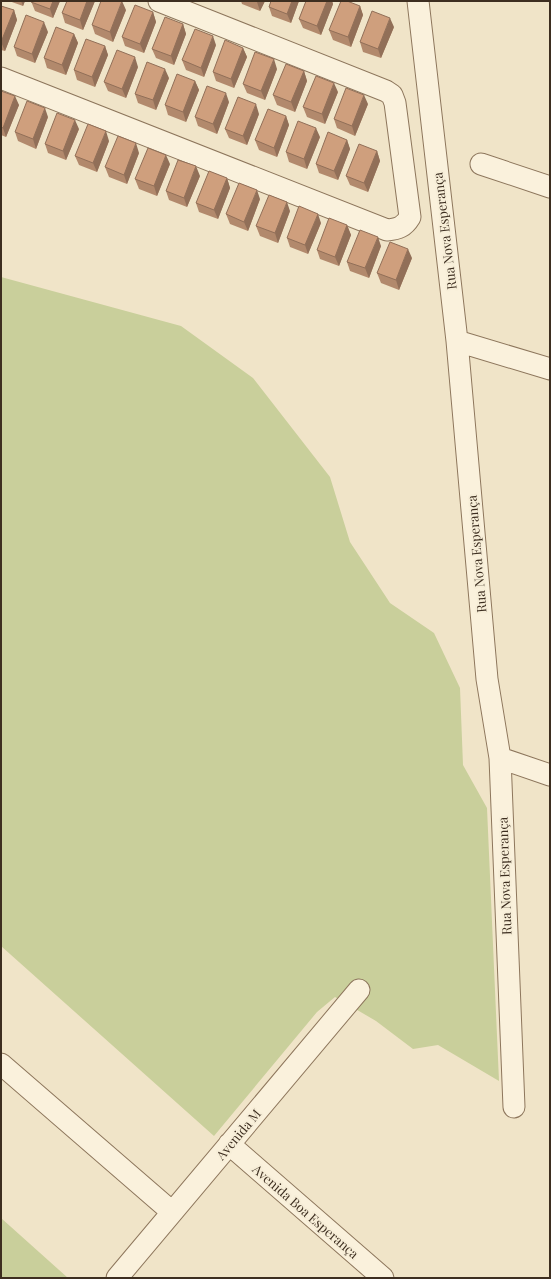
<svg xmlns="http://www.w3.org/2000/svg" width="551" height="1279" viewBox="0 0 551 1279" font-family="'Playfair Display',serif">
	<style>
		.green { fill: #c9cf9b }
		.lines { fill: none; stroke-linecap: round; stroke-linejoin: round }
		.minor-casing { stroke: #8d765c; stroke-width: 23 }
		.minor { stroke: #faf1dc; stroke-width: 21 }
		.wall { fill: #b2896c }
		.shaded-wall { fill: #916f58 }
		.building { fill: #cf9f7d; stroke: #916f58 }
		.labels { text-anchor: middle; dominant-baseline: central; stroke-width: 4; stroke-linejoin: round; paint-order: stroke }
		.street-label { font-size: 13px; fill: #3d2e20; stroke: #f7eed8 }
	</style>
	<rect width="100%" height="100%" fill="#f0e4c8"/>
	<path class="green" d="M 1,277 L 181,326 L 253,378 L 330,477 L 350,542 L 390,603 L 434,633 L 460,688 L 463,765 L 487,808 L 499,1081 L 438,1045 L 413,1049 L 376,1021 L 335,997 L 317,1012 L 214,1136 L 1,946 Z
		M 1,1218 L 68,1278 L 1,1278 Z"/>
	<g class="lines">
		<g class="minor-casing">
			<path id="minor" d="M 418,1 L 457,341 L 487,679 L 500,758 L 514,1107
				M 1,78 L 387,230 C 398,229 404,227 410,217 L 395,103 L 392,95 L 386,91 L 159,1
				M 481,164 L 550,187
				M 457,341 L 550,369
				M 500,758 L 550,775
				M 1,1064 L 172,1212
				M 229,1144 L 383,1278
				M 117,1278 L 359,990"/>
		</g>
		<use href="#minor" class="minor"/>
	</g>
	<path class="wall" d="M 9,1 L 25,1 L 23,6 Z
		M 31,1 L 60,1 L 53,18 L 35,11 Z
		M 67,1 L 95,1 L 83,30 L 65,23 L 62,13 Z
		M 241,1 L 265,1 L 260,11 L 242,4 Z
		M 271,1 L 299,1 L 291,23 L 272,16 L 269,7 Z
		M 306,1 L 332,1 L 333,4 L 321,35 L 303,28 L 299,19 Z
		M 1,6 L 14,10 L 17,20 L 5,51 L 1,50 Z
		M 360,6 L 363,15 L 351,47 L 333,40 L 329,30 Z
		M 126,10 L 113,42 L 95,34 L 92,25 Z
		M 153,12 L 156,22 L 144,53 L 125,46 L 122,37 Z
		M 183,24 L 186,34 L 174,65 L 156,58 L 152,49 Z
		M 394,27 L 381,58 L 363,52 L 360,42 Z
		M 48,32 L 35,63 L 17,56 L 14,47 Z
		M 74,34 L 78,43 L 66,75 L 47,68 L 44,58 Z
		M 216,45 L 204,77 L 186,70 L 182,60 Z
		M 105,46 L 108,55 L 95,87 L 77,80 L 74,70 Z
		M 243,48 L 247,57 L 234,88 L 216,81 L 213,72 Z
		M 138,67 L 126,98 L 108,91 L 104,82 Z
		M 277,69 L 265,100 L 247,93 L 243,84 Z
		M 304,71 L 307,81 L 295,112 L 277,105 L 273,95 Z
		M 169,78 L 156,110 L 138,103 L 135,94 Z
		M 195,81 L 199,90 L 186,122 L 168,115 L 165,105 Z
		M 1,91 L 19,105 L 6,137 L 1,135 Z
		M 338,92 L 325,124 L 307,117 L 303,107 Z
		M 229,102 L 217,134 L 198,126 L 195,117 Z
		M 368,104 L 355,136 L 337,128 L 334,119 Z
		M 259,114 L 247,145 L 229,138 L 225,129 Z
		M 286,116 L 289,125 L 277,157 L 259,150 L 255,140 Z
		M 48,117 L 36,149 L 18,141 L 15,132 Z
		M 79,129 L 66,160 L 48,153 L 45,144 Z
		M 320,137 L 307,169 L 289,162 L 286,152 Z
		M 347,140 L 350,149 L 338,180 L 319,173 L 316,164 Z
		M 109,141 L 97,172 L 79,165 L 75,156 Z
		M 377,151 L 380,161 L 368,192 L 350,185 L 346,176 Z
		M 139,153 L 127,184 L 109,177 L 105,167 Z
		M 170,164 L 157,196 L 139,189 L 135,179 Z
		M 200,176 L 187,207 L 169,200 L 166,191 Z
		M 227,178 L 230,188 L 218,219 L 199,212 L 196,203 Z
		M 260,199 L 248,231 L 230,224 L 226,214 Z
		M 290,211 L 278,243 L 260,236 L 256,226 Z
		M 321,223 L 308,254 L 290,247 L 287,238 Z
		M 347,225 L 351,235 L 339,266 L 320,259 L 317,250 Z
		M 381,246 L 369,278 L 350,271 L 347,262 Z
		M 412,258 L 399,290 L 381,283 L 377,273 Z"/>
	<path class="shaded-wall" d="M 21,1 L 25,1 L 23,6 Z
		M 53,1 L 60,1 L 53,18 L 50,9 Z
		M 87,1 L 95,1 L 83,30 L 80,20 Z
		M 122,1 L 126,10 L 113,42 L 110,32 Z
		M 257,1 L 265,1 L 260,11 L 257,2 Z
		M 292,1 L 299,1 L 291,23 L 287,14 Z
		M 327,1 L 332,1 L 333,4 L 321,35 L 317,26 Z
		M 360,6 L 363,15 L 351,47 L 348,37 Z
		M 14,10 L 17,20 L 5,51 L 1,42 Z
		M 153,12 L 156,22 L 144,53 L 140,44 Z
		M 390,18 L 394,27 L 381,58 L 378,49 Z
		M 44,22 L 48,32 L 35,63 L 32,54 Z
		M 183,24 L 186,34 L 174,65 L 171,56 Z
		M 74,34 L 78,43 L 66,75 L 62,65 Z
		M 213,36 L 216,45 L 204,77 L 201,68 Z
		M 105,46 L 108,55 L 95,87 L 92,77 Z
		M 243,48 L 247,57 L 234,88 L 231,79 Z
		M 135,57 L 138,67 L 126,98 L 122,89 Z
		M 274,59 L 277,69 L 265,100 L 261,91 Z
		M 165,69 L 169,78 L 156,110 L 153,100 Z
		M 304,71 L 307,81 L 295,112 L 291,102 Z
		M 195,81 L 199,90 L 186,122 L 183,112 Z
		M 334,83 L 338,92 L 325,124 L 322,114 Z
		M 226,93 L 229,102 L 217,134 L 213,124 Z
		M 364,95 L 368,104 L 355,136 L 352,126 Z
		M 15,96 L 19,105 L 6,137 L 3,128 Z
		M 256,104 L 259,114 L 247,145 L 243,136 Z
		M 45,108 L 48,117 L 36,149 L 33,139 Z
		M 286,116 L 289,125 L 277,157 L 274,148 Z
		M 75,120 L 79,129 L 66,160 L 63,151 Z
		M 316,128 L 320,137 L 307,169 L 304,159 Z
		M 106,131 L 109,141 L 97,172 L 93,163 Z
		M 347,140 L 350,149 L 338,180 L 334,171 Z
		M 136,143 L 139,153 L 127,184 L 124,175 Z
		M 377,151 L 380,161 L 368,192 L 364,183 Z
		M 166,155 L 170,164 L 157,196 L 154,186 Z
		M 196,166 L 200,176 L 187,207 L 184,198 Z
		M 227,178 L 230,188 L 218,219 L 214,210 Z
		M 257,190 L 260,199 L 248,231 L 244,222 Z
		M 287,202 L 290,211 L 278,243 L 275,233 Z
		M 318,214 L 321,223 L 308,254 L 305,245 Z
		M 347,225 L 351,235 L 339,266 L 335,257 Z
		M 378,237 L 381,246 L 369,278 L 365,268 Z
		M 408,249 L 412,258 L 399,290 L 396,280 Z"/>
	<path class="building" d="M 31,1 L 53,1 L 50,9 L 31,2 Z
		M 67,1 L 87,1 L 80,20 L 62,13 Z
		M 101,1 L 122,1 L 110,32 L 92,25 Z
		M 271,1 L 292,1 L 287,14 L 269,7 Z
		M 306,1 L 327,1 L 317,26 L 299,19 Z
		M 341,1 L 347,1 L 360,6 L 348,37 L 329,30 Z
		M 135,5 L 153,12 L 140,44 L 122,37 Z
		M 1,6 L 14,10 L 1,42 Z
		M 372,11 L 390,18 L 378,49 L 360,42 Z
		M 26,15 L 44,22 L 32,54 L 14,47 Z
		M 165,17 L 183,24 L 171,56 L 152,49 Z
		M 56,27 L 74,34 L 62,65 L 44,58 Z
		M 195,29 L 213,36 L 201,68 L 182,60 Z
		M 86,39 L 105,46 L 92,77 L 74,70 Z
		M 225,40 L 243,48 L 231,79 L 213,72 Z
		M 117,50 L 135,57 L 122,89 L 104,82 Z
		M 255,52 L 274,59 L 261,91 L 243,84 Z
		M 147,62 L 165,69 L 153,100 L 135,94 Z
		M 286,64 L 304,71 L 291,102 L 273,95 Z
		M 177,74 L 195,81 L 183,112 L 165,105 Z
		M 316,76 L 334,83 L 322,114 L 303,107 Z
		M 207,86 L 226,93 L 213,124 L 195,117 Z
		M 346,88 L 364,95 L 352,126 L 334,119 Z
		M 1,91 L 15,96 L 3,128 L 1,127 Z
		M 238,97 L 256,104 L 243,136 L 225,129 Z
		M 27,101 L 45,108 L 33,139 L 15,132 Z
		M 268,109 L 286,116 L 274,148 L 255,140 Z
		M 57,113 L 75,120 L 63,151 L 45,144 Z
		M 298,121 L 316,128 L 304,159 L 286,152 Z
		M 88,124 L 106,131 L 93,163 L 75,156 Z
		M 328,132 L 347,140 L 334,171 L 316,164 Z
		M 118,136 L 136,143 L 124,175 L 105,167 Z
		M 359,144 L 377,151 L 364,183 L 346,176 Z
		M 148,148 L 166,155 L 154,186 L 135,179 Z
		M 178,160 L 196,166 L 184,198 L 166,191 Z
		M 209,171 L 227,178 L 214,210 L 196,203 Z
		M 239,183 L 257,190 L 244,222 L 226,214 Z
		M 269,195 L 287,202 L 275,233 L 256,226 Z
		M 299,206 L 318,214 L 305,245 L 287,238 Z
		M 329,218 L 347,225 L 335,257 L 317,250 Z
		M 360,230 L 378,237 L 365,268 L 347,262 Z
		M 390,242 L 408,249 L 396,280 L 377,273 Z"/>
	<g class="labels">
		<g class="street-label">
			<text transform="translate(444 231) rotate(-97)">Rua Nova Esperança</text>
			<text transform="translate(476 554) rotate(-95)">Rua Nova Esperança</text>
			<text transform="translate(504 876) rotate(-92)">Rua Nova Esperança</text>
			<text transform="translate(238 1134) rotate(-50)">Avenida M</text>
			<text transform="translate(306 1211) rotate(41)">Avenida Boa Esperança</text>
		</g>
	</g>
	<rect width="551" height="1279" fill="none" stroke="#3d2e20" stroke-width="4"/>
</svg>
